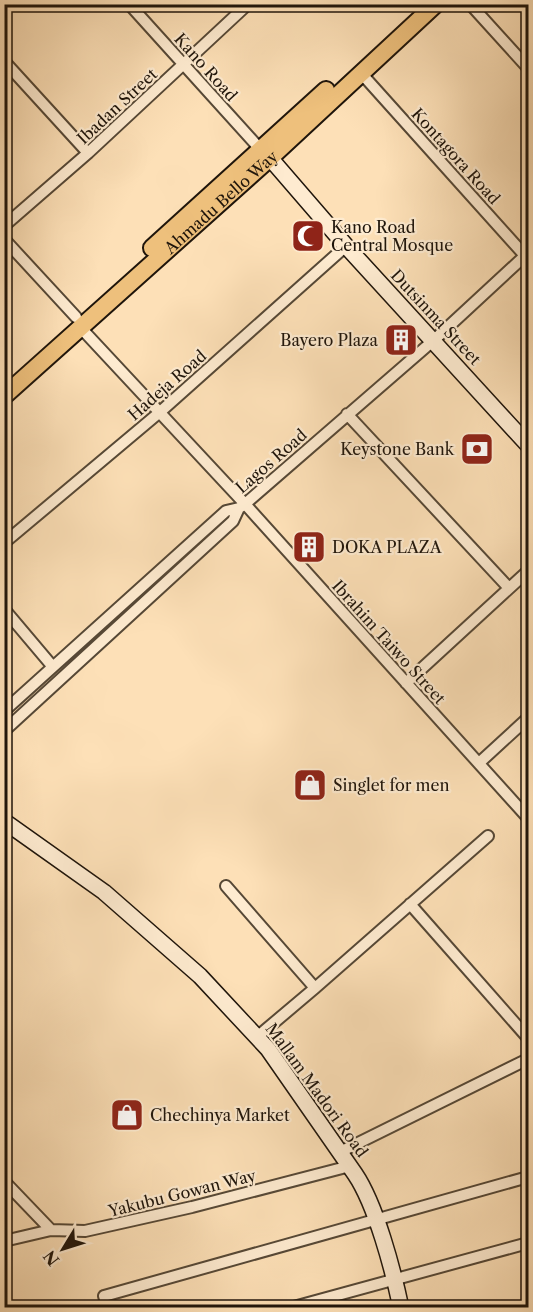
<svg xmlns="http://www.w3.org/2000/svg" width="533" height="1312" viewBox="0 0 533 1312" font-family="'Libre Caslon Text',serif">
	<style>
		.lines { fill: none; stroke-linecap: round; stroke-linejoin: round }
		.street-casing { stroke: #564836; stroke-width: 14 }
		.secondary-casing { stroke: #1f150b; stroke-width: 18 }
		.primary-casing { stroke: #1f150b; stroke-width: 20 }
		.street { stroke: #feebd0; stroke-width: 10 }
		.secondary { stroke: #feebd0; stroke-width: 15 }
		.primary { stroke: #eec07c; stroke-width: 16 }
		.labels { text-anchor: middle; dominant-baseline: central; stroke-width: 4.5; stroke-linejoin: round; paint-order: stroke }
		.street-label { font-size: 16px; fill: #1f150b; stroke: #feebd0 }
		.poi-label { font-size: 16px; fill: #1f150b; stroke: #feebd0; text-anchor: start }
	</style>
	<rect width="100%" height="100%" fill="#fde0b7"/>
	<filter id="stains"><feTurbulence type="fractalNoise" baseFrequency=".00333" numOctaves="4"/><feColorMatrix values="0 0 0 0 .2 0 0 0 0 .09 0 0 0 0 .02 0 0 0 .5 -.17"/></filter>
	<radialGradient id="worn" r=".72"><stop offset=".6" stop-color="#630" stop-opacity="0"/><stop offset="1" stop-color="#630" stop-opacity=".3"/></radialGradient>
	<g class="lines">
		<g class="street-casing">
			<path id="street" d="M 129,4 L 261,150
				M 470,4 L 528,68
				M 4,61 L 88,153
				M 361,73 L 528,259
				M 4,226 L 88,153 L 248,4
				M 4,239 L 76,317
				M 80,327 L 245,504 L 528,818
				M 347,414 L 509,588
				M 4,543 L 160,412 L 346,246
				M 4,609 L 53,667
				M 406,683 L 528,571
				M 4,711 L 226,511 L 239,508 L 245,504 L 434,340 L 528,253
				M 4,731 L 233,521 L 239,508
				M 479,763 L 528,718
				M 226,886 L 315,988
				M 410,904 L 528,1038
				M 257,1037 L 315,988 L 488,836
				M 340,1152 L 528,1059
				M 4,1181 L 51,1230 L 85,1231 L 192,1207 L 350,1166
				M 4,1241 L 51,1230
				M 108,1308 L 104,1296 L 528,1177
				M 290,1308 L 528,1243"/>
		</g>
		<g class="secondary-casing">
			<path id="secondary" d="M 270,158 L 346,246 L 528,445
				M 4,821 L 104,892 L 200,976 L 268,1049 L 355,1174 C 376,1205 393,1270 401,1308"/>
		</g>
		<g class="primary-casing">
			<g id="primary">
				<path d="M 152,248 L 326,90"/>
				<path id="s1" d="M 4,396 L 270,158 L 436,4"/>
			</g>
		</g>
		<use href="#street" class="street"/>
		<use href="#secondary" class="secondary"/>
		<use href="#primary" class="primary"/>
	</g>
	<defs>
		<g id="mosque-square" transform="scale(1.725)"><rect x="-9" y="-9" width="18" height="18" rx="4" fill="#8f2418" stroke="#feebd0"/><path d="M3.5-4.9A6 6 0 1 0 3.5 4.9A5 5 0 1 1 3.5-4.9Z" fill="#fff"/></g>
		<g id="building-square" transform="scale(1.725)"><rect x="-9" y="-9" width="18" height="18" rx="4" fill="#8f2418" stroke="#feebd0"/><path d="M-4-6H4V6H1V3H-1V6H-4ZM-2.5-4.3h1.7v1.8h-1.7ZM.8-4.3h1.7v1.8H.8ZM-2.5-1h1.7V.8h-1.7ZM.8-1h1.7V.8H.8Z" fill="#fff"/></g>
		<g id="bank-square" transform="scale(1.725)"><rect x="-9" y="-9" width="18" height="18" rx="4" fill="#8f2418" stroke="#feebd0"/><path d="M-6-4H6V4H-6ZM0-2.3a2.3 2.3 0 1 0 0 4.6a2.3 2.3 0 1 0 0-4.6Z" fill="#fff"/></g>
		<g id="shop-square" transform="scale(1.725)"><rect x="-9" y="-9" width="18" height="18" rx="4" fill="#8f2418" stroke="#feebd0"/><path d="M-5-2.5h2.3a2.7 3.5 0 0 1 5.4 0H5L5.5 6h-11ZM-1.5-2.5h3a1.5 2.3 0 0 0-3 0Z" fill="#fff"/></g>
	</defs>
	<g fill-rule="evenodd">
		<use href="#mosque-square" x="308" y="236"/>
		<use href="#building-square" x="401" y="340"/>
		<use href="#bank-square" x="477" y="449"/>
		<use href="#building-square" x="309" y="547"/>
		<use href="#shop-square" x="310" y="785"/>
		<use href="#shop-square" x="127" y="1115"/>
	</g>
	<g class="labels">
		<g class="street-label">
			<text transform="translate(206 67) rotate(48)">Kano Road</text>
			<text transform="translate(117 106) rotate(-43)">Ibadan Street</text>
			<text transform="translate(456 156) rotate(48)">Kontagora Road</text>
			<text stroke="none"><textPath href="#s1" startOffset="291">Ahmadu Bello Way</textPath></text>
			<text transform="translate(436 317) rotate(47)">Dutsinma Street</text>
			<text transform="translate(167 385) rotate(-41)">Hadeja Road</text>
			<text transform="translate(271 461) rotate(-41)">Lagos Road</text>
			<text transform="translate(389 642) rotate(48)">Ibrahim Taiwo Street</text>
			<text transform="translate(317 1090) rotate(54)">Mallam Madori Road</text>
			<text transform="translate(182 1193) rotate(-14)">Yakubu Gowan Way</text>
		</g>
		<g class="poi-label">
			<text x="331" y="227">Kano Road<tspan x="331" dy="18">Central Mosque</tspan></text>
			<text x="378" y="340" text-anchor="end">Bayero Plaza</text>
			<text x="454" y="449" text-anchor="end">Keystone Bank</text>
			<text x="332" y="547">DOKA PLAZA</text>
			<text x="333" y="785">Singlet for men</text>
			<text x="150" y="1115">Chechinya Market</text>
		</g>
	</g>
	<rect width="533" height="1312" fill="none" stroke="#fde0b7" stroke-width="24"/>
	<rect x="6" y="6" width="521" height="1300" fill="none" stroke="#1f150b" stroke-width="3"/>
	<rect x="12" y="12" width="509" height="1288" fill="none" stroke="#1f150b" stroke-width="1.5"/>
	<g transform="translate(63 1249) rotate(232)" stroke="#feebd0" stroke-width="4.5" paint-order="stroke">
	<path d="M0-4.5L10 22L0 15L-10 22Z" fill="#1f150b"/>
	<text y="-9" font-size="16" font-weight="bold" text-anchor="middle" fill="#1f150b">N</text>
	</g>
	<rect width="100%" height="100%" filter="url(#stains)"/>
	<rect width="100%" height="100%" fill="url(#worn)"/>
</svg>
